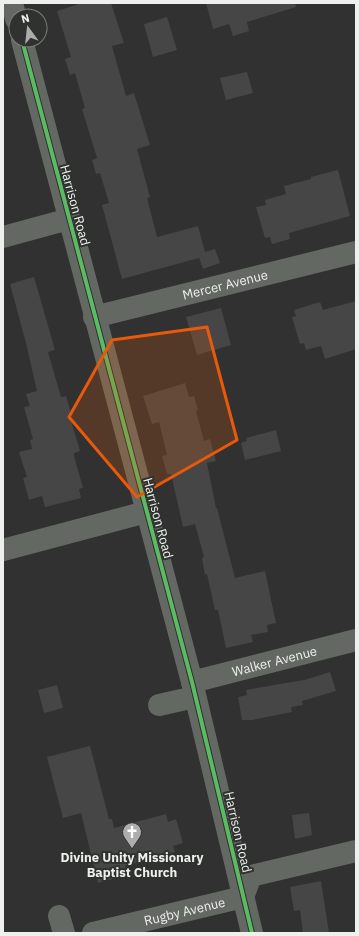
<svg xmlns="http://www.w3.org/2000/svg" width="359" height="936" viewBox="0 0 359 936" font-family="'IBM Plex Sans',sans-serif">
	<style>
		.building { fill: #454645 }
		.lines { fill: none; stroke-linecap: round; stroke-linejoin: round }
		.minor { stroke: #636862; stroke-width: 22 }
		.cycleway-casing { stroke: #2f322f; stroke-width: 6 }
		.cycleway { stroke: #5cba63; stroke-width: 4 }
		.marked { fill: #e8590c; fill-opacity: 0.2; stroke: #e8590c; stroke-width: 3; stroke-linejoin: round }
		.labels { text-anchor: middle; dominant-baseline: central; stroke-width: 4; stroke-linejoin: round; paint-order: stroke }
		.street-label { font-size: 13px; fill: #eef0ee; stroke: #2f322f }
		.poi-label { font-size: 13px; font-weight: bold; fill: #eef0ee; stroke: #2f322f }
	</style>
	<rect width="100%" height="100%" fill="#303130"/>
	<path class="building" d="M 82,3 L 111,3 L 124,43 L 112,46 L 126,96 L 134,93 L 150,145 L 137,149 L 150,197 L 147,198 L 157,237 L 198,226 L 205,252 L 215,249 L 220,263 L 203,269 L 199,258 L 122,279 L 102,205 L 109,203 L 100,173 L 96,174 L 92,160 L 97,158 L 82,109 L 85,108 L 75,73 L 70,75 L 65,59 L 71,57 L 57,11 Z
		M 206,3 L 295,3 L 296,7 L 247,22 L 249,31 L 233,36 L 229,24 L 213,29 Z
		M 167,17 L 177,50 L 153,57 L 144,24 Z
		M 247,72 L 253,93 L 226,100 L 220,78 Z
		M 338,170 L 350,216 L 289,233 L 290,239 L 272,244 L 270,237 L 265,238 L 256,207 L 266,205 L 265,200 L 286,194 L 284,186 L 311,179 L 311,177 Z
		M 34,277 L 55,350 L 48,352 L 61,397 L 66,396 L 71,413 L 69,414 L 80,451 L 74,453 L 74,456 L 83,488 L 79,489 L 81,498 L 45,507 L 42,496 L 29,500 L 23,478 L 27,477 L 19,452 L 32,449 L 30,440 L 33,439 L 24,407 L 30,406 L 26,394 L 37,391 L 26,343 L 10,284 Z
		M 356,301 L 356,349 L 325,359 L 321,346 L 306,350 L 304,343 L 300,344 L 292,317 L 296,316 L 294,310 L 320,302 L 323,310 Z
		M 221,308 L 231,345 L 197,355 L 186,317 Z
		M 185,383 L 189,397 L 194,396 L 198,410 L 196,411 L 204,441 L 210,439 L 216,461 L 207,463 L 216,508 L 217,508 L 235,578 L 265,571 L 276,623 L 267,625 L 268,632 L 251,635 L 253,642 L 226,648 L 218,610 L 215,610 L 207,574 L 205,575 L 202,558 L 204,557 L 195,524 L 183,527 L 171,474 L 167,474 L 162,456 L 167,455 L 159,422 L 152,424 L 143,396 Z
		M 276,430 L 281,451 L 245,460 L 241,443 L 247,441 L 246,438 Z
		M 330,672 L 336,691 L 302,701 L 303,705 L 291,707 L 292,712 L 252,720 L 242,720 L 238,697 L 247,695 L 246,690 L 304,680 Z
		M 57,685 L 63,708 L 44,713 L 38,690 Z
		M 90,746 L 109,819 L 112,819 L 114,828 L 166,814 L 168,822 L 176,819 L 183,843 L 173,846 L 175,852 L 125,866 L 127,875 L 98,883 L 81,813 L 63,818 L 47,757 Z
		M 309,813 L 312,835 L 295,839 L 292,815 Z
		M 321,881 L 329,933 L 303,933 L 300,910 L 294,911 L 290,887 Z"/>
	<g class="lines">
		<g class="minor">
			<path d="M 12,3 L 16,19"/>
			<path d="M 22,40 L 192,682 L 252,933"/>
			<path d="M 3,237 L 69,219"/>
			<path id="s1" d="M 94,317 L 356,252"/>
			<path d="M 3,550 L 146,512"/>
			<path id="s2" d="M 192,682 L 356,640"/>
			<path d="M 159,705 L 195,697"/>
			<path d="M 59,916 L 64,933"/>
			<path id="s3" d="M 93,933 L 243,897 L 251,876 L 356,851"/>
		</g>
		<g class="cycleway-casing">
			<path id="cycleway" d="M 22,40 L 192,682 L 252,933"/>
		</g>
		<use href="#cycleway" class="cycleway"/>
	</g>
	<path class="marked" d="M 207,327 L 237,440 L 137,497 L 69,417 L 112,340 Z"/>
	<defs>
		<g id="church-pin" transform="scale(1)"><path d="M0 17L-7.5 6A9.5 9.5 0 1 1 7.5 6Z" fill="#acadac" stroke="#2f322f"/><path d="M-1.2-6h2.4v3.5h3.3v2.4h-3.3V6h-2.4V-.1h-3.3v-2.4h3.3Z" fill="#fff"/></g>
	</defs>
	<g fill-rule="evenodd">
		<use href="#church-pin" x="132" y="832"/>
	</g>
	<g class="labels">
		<g class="street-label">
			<text transform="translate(75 205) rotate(75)">Harrison Road</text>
			<text stroke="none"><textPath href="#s1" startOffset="135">Mercer Avenue</textPath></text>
			<text transform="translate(158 518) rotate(75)">Harrison Road</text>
			<text stroke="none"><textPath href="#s2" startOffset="85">Walker Avenue</textPath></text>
			<text transform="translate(238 832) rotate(77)">Harrison Road</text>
			<text stroke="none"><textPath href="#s3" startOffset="94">Rugby Avenue</textPath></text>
		</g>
		<g class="poi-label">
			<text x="132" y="857">Divine Unity Missionary<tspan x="132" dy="15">Baptist Church</tspan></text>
		</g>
	</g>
	<rect width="359" height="936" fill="none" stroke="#eef0ee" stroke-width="8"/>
	<g transform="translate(28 28) rotate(345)"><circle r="19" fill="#2f322f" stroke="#7b7e7b"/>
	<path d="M0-3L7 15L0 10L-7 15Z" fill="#acadac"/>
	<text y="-6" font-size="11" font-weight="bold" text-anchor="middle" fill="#eef0ee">N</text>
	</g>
</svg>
